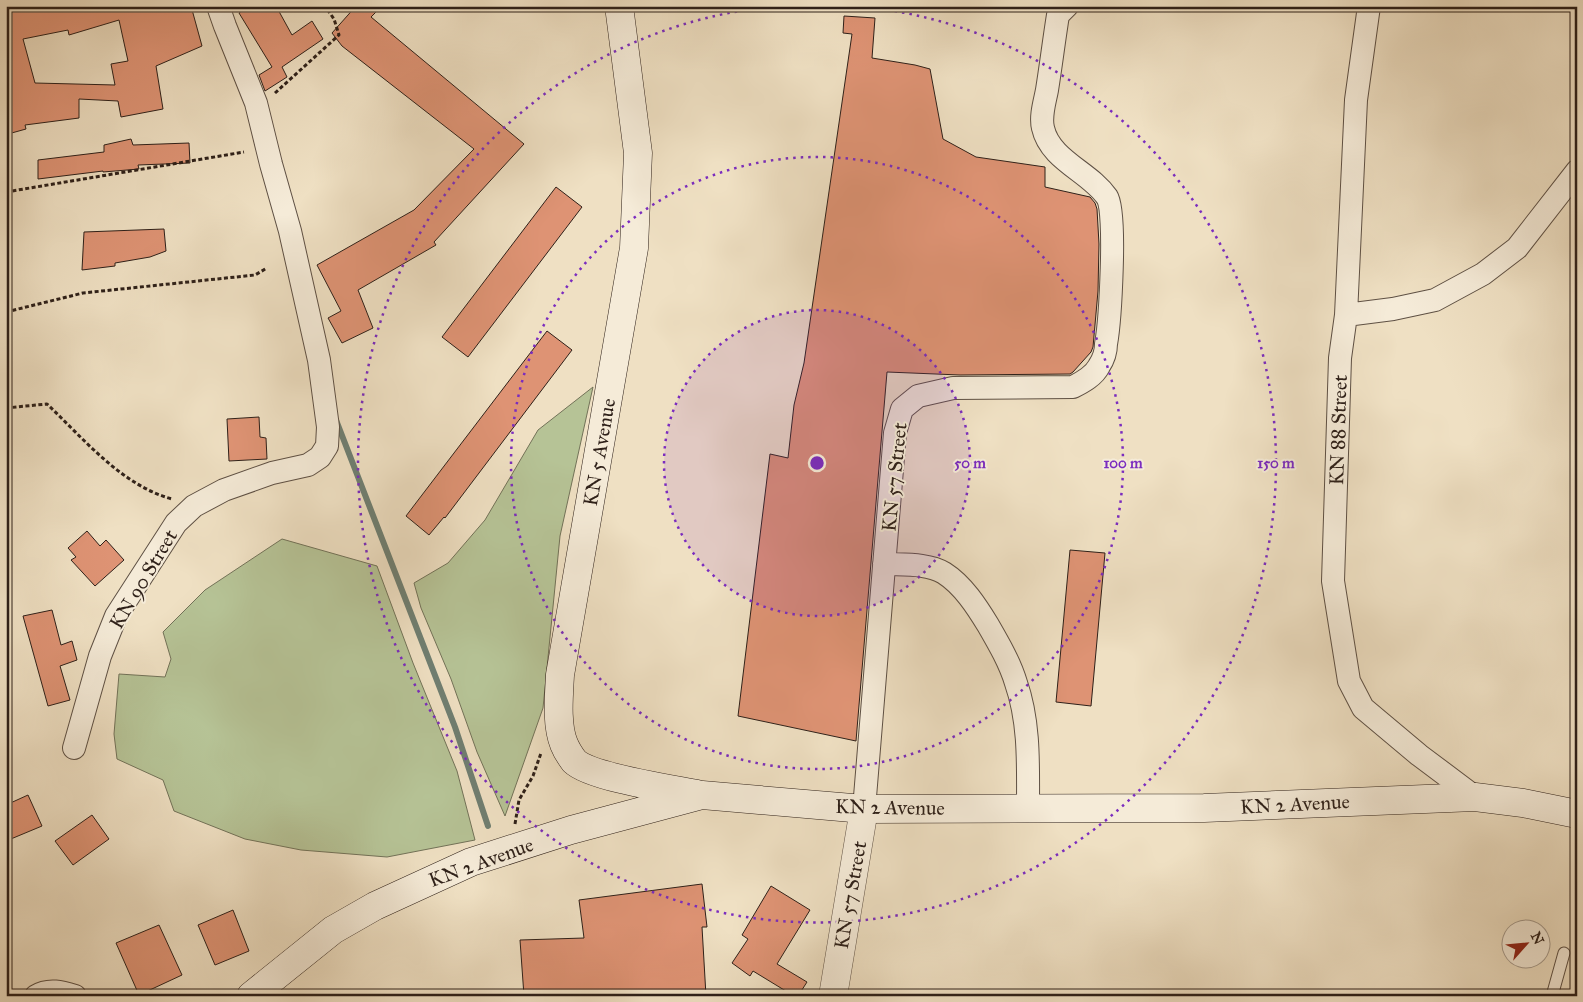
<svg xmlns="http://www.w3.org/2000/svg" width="1583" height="1002" viewBox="0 0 1583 1002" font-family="'IM FELL Great Primer',serif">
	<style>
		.green { fill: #b6c396; stroke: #727258 }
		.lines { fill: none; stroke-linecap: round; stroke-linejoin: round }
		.stream { stroke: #6f7f72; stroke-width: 6 }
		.building { fill: #de9374; stroke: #2e2019; fill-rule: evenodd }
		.service-casing { stroke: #5e5044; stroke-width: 13 }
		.minor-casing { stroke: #5e5044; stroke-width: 24 }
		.tertiary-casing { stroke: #5e5044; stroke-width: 29 }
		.secondary-casing { stroke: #2e2019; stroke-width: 29 }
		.path { stroke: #2e2019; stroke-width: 3; stroke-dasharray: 4 2.5; stroke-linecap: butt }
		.service { stroke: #f5ebd8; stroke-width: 11 }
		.minor { stroke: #f5ebd8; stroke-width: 22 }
		.tertiary { stroke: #f5ebd8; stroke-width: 28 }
		.secondary { stroke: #f5ebd8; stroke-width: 28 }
		.ring { fill: none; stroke: #7b2cbf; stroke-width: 2.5; stroke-dasharray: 2.5 5 }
		.labels { text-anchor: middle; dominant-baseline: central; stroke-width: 4; stroke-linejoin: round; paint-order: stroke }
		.street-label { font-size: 20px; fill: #2e2019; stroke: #f5ebd8 }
		.centre { fill: #7b2cbf; stroke: #f5ebd8; stroke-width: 2.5 }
		.ring-label { font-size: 15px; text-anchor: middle; font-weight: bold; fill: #7b2cbf; stroke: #f5ebd8; stroke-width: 4; stroke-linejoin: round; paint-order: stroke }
	</style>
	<rect width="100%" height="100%" fill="#efe0c3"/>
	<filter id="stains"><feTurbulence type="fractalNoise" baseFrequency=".004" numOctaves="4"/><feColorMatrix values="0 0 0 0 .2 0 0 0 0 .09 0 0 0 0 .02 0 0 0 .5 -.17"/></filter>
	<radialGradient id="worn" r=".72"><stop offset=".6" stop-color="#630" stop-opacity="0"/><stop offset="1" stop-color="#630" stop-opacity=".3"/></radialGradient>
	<path class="green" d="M 593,387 L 560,536 L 543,708 L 505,816 L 477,752 L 451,679 L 421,608 L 414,583 L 448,563 L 485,520 L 538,430 Z
		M 282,539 L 377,566 L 413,663 L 457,771 L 475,840 L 387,857 L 301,850 L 245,839 L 174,811 L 163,780 L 117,759 L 114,734 L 119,674 L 165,677 L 171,659 L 163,632 L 205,590 Z"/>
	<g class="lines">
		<path class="stream" d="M 336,420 L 455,727 L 488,826"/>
	</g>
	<path class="building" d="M 6,6 L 191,6 L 202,46 L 156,66 L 163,109 L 121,117 L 118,101 L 79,99 L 79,118 L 25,125 L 26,129 L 8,134 L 6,123 ZM 119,20 L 128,61 L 111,64 L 115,85 L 35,83 L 23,39 L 68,30 L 69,35 Z
		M 248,6 L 276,6 L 292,35 L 312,21 L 323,39 L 282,67 L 287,77 L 265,91 L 259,75 L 272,67 L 239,13 Z
		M 356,6 L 382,6 L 371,17 L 524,144 L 434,242 L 436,245 L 358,290 L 373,328 L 342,343 L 328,318 L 341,311 L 317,265 L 414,210 L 474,149 L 342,46 L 332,33 Z
		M 844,16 L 875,18 L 872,58 L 915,65 L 930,69 L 943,139 L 976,157 L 1045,167 L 1045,187 L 1090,197 L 1095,203 L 1097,209 L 1099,244 L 1098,291 L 1093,347 L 1091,352 L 1073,372 L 1070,374 L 960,375 L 887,372 L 856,741 L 738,716 L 770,454 L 788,458 L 794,405 L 804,363 L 852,34 L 843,33 Z
		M 131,139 L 133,145 L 189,143 L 190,163 L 138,165 L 139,169 L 103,172 L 103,171 L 38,179 L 38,160 L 104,152 L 104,145 Z
		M 556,187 L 582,207 L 468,357 L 442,337 Z
		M 164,229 L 166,251 L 150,257 L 115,263 L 115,266 L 82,270 L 84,232 Z
		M 547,331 L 572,350 L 445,518 L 444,517 L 429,535 L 406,516 Z
		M 259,417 L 260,437 L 266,438 L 267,459 L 229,461 L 227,419 Z
		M 87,531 L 100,546 L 106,540 L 124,560 L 95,586 L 71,560 L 76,557 L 68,548 Z
		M 1070,550 L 1105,553 L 1091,706 L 1056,702 Z
		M 52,610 L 61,645 L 72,641 L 77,660 L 60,666 L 70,700 L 48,706 L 23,616 Z
		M 28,795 L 42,826 L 6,841 L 6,805 Z
		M 92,815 L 109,839 L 73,865 L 55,841 Z
		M 702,884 L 707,927 L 702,927 L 706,996 L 524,996 L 520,940 L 584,938 L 579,900 Z
		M 771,886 L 810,910 L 777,964 L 807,982 L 798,996 L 794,996 L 753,971 L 750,976 L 732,963 L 748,939 L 742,935 Z
		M 233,910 L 249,951 L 215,965 L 198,925 Z
		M 159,925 L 182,975 L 139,995 L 116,943 Z"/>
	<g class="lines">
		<g class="service-casing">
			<path id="service" d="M 1552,996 L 1564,953"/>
		</g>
		<g class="minor-casing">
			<path id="minor" d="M 1369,6 L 1356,100 L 1346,315 L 1340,358 L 1333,581 L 1349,681 L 1363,708 L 1419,755 L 1475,797
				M 1346,315 L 1393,309 L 1435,300 L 1483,274 L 1517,248 L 1577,171
				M 884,564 C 903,565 928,563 944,573 C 963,585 977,607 988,625 C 999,644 1010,663 1016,683 C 1030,723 1028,767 1028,808
				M 74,748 L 100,656 L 116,616 L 176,523 L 194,506 L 224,490 L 272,473 L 308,465 L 320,457 L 327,446 L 328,427 L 319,360 L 290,231 L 271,164 L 256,103 L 225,26 L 218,6
				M 864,809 L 895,433 L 902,409 L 918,396 L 953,388 L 1073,387 C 1083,382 1094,376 1099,366 C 1103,360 1106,351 1106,344 C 1110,322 1117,212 1107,197 C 1090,172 1050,160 1043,128 C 1040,116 1045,101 1047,90 C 1051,65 1054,40 1058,15 L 1067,6
				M 36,996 C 49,988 62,992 75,996"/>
		</g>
		<g class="tertiary-casing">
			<path id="tertiary" d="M 833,996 L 864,809"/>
		</g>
		<g class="secondary-casing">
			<path id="secondary" d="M 619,6 L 638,153 L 634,248 L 560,675 C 559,695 556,725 564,744 C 566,749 571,757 574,761 C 590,777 671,789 697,794
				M 251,996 L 333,930 L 375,906 L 471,862 L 571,830 L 702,795 L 864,809 L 1204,808 L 1475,797 L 1523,803 L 1577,814"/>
		</g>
		<path class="path" d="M 275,93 L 339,35 L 334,19 L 325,6
			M 6,192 L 244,152
			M 6,312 L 83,293 L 255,275 L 267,268
			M 6,408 L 47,404 C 84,439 121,485 172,499
			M 515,824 L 519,800 L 533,776 L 541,753"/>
		<use href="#service" class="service"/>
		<use href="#minor" class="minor"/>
		<use href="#tertiary" class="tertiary"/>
		<use href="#secondary" class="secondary"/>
	</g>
	<circle cx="817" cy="463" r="153" fill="#7b2cbf" fill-opacity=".12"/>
	<g class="ring">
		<circle cx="817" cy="463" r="153"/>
		<circle cx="817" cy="463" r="306"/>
		<path d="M865 7A459 459 0 1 1 769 7"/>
	</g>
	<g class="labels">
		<g class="street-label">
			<text transform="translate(1338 430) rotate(-88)">KN 88 Street</text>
			<text transform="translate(599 452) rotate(-80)">KN 5 Avenue</text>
			<text transform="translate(894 477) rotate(-84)">KN 57 Street</text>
			<text transform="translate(143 579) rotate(-59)">KN 90 Street</text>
			<text transform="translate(1295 804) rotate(-3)">KN 2 Avenue</text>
			<text transform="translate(890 807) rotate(1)">KN 2 Avenue</text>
			<text transform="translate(481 862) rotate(-20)">KN 2 Avenue</text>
			<text transform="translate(850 895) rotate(-80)">KN 57 Street</text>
		</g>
	</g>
	<circle cx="817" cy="463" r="8" class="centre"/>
	<g class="ring-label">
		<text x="970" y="468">50 m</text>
		<text x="1123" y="468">100 m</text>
		<text x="1276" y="468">150 m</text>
	</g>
	<rect width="1583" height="1002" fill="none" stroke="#efe0c3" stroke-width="25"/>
	<rect x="8" y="8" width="1568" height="987" fill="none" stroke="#2e2019" stroke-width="2.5"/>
	<rect x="12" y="12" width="1558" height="977" fill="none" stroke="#2e2019"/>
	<g transform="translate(1526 944) rotate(63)"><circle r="24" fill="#f5ebd8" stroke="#a59a8c"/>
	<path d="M0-4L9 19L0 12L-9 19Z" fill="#8f2418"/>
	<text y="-8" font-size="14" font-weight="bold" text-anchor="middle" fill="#2e2019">N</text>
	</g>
	<rect width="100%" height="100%" filter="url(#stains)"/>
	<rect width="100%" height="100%" fill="url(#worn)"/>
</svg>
